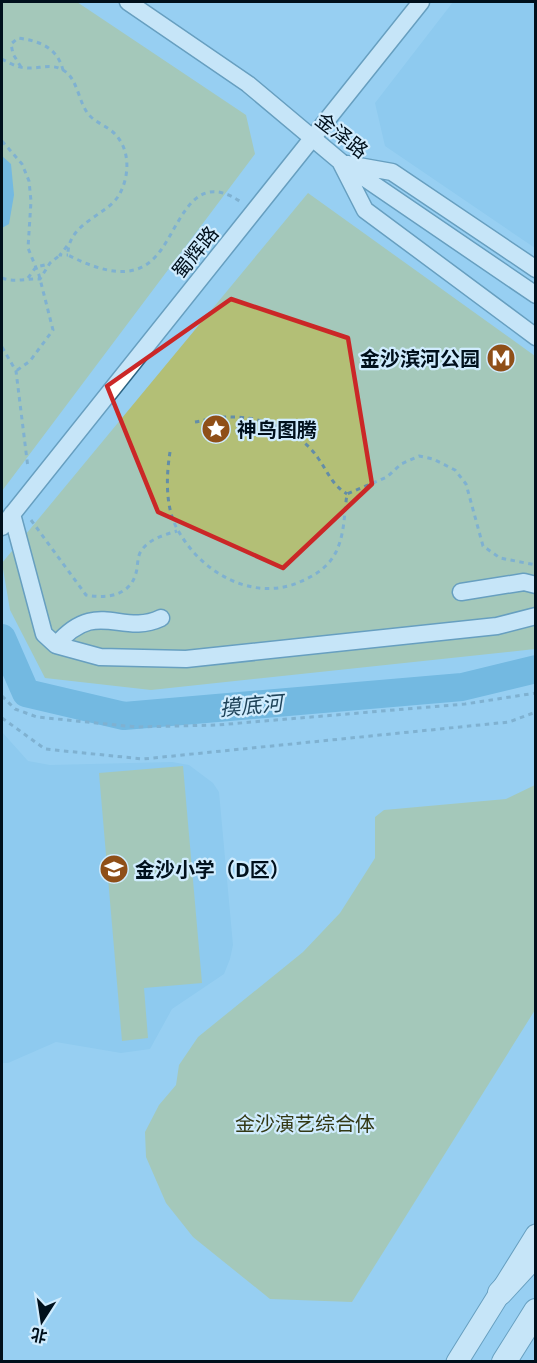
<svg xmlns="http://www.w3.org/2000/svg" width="537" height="1363" viewBox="0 0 537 1363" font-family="'Open Sans','Noto Sans SC',sans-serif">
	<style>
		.built { fill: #83c3ea }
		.green { fill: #b3bf76 }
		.water { fill: #479dcd }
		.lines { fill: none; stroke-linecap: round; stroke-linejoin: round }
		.river { stroke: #479dcd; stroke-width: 28 }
		.minor-casing { stroke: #2d6483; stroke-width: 19 }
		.major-casing { stroke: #2d6483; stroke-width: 23 }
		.highway-casing { stroke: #2d6483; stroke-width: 26 }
		.path { stroke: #638da8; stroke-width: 3; stroke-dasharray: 4.5 4.5; stroke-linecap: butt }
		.minor { stroke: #fff; stroke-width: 16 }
		.major { stroke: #fff; stroke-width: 21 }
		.highway { stroke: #fff; stroke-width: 24 }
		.marked { fill: none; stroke: #cb2727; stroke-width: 4.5; stroke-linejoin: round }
		.labels { text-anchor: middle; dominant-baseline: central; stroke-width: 4.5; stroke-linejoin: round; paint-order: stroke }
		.street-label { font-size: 20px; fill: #00101c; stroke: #d0ecfe }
		.poi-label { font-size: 20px; font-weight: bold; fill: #00101c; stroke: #d0ecfe; text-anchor: start }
		.park-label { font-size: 20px; fill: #333814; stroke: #d0ecfe }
		.water-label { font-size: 21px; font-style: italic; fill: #1f4359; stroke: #d0ecfe }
	</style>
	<rect width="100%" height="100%" fill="#97cff2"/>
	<path class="built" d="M 453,2 L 535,2 L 535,248 L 385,146 L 375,103 Z
		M 2,732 L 28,761 L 50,765 L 172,762 L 189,765 L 213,783 L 219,792 L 233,945 L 230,959 L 224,974 L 172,1009 L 150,1049 L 121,1053 L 56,1042 L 8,1063 L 2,1063 Z"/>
	<path class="green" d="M 2,2 L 77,2 L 246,115 L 255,154 L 2,491 Z
		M 308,193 L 535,356 L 535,649 L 151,690 L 45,678 L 10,610 L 2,563 Z
		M 183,766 L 202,983 L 144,988 L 148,1038 L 122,1041 L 99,773 Z
		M 535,785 L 535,1010 L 352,1302 L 270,1299 L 193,1237 L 166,1203 L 146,1157 L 145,1132 L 159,1105 L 176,1085 L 179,1065 L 198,1037 L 303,952 L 340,913 L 375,858 L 375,817 L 384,810 L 506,799 Z"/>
	<path class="water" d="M 2,156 L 11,164 L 14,195 L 9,224 L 2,228 Z"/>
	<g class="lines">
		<path class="river" d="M 2,638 L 26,693 L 124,716 L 462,687 L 536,669"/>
		<g class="minor-casing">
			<path id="minor" d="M 128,2 L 248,84 L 341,162 L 536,295
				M 341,163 L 365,210 L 536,337
				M 347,164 L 392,172 L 536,269
				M 12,514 L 44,634 L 56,645 L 100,657 L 186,659 L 497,626 L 536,616
				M 2,527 L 421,2
				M 461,592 L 524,582 L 536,585
				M 56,645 C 97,597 121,637 161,618"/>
		</g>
		<g class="major-casing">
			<path id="major" d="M 457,1362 L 536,1235"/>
		</g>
		<g class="highway-casing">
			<path id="highway" d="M 500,1293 L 536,1254
				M 504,1362 L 536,1311"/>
		</g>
		<path class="path" d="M 2,59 C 9,63 18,68 27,68 C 39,69 51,63 63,70 C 79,79 78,105 91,117 C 100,125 112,128 119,139 C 130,154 129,178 119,195 C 108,215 67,223 68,255 C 92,267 127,282 151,261 C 179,238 187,165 241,202
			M 21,67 L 13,54 L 11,44 L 18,38 C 39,41 57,47 63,70
			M 2,141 L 22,164 L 29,181 L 31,201 L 28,248 L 39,275 L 53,330 L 30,361 L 16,371
			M 67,246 L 60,255 L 68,255
			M 2,278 C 15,283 26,278 40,279 L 50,263 L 60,255
			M 28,278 L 36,267 L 49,264
			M 2,347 L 16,371 L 28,468
			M 195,422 C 207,420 220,416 232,417 C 263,417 300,431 318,458 C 328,472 332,485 347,494
			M 170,452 C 166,477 165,510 179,532 C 203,574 255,603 302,581 C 316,575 329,566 336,552 C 345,533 344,514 347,494 L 387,477 L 401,464 L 419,456 L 433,459 L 455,470 L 466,484 L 483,546 L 500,558 L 536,565
			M 31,520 L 86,595 C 106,599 130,596 136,573 C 138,567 137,557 141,551 C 149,539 164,535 177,531
			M 2,696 L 15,709 L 37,717 L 136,727 L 217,725 L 465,704 L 536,693
			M 2,718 L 45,749 L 143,759 L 509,722 L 536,712"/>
		<use href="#minor" class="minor"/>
		<use href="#major" class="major"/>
		<use href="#highway" class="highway"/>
	</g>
	<path d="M0 0H537V1363H0ZM 231,299 L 348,338 L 372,484 L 283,568 L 158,512 L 107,386 Z" fill="#97cff2" fill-opacity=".55" fill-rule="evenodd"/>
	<path class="marked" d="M 231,299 L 348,338 L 372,484 L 283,568 L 158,512 L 107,386 Z"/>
	<defs>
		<g id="metro-disc" transform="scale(1.5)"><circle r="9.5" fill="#8f4f18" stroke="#d0ecfe"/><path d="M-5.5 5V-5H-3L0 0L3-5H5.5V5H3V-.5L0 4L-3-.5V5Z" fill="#fff"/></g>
		<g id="sight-disc" transform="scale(1.5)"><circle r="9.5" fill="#8f4f18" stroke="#d0ecfe"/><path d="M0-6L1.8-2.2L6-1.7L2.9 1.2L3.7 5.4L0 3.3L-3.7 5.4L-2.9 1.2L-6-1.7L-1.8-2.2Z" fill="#fff"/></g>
		<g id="school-disc" transform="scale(1.5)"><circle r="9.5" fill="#8f4f18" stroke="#d0ecfe"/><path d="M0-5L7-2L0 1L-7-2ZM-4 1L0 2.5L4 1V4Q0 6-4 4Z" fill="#fff"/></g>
	</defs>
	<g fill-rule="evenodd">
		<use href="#metro-disc" x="501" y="358"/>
		<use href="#sight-disc" x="216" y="429"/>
		<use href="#school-disc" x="114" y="869"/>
	</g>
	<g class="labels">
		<g class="street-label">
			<text transform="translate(342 135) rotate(38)">金泽路</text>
			<text transform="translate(195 252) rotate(-51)">蜀辉路</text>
		</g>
		<g class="poi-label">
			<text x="480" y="358" text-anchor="end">金沙滨河公园</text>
			<text x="237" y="429">神鸟图腾</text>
			<text x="135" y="869">金沙小学（D区）</text>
		</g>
		<g class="park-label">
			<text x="305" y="1123">金沙演艺综合体</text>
		</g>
		<g class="water-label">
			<text transform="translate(251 705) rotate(-5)">摸底河</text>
		</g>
	</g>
	<rect width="537" height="1363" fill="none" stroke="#00101c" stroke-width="6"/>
	<g transform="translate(42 1321) rotate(192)" stroke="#d0ecfe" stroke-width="4.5" paint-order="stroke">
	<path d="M0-4.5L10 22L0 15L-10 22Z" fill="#00101c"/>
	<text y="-9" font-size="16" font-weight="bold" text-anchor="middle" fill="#00101c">北</text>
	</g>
</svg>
